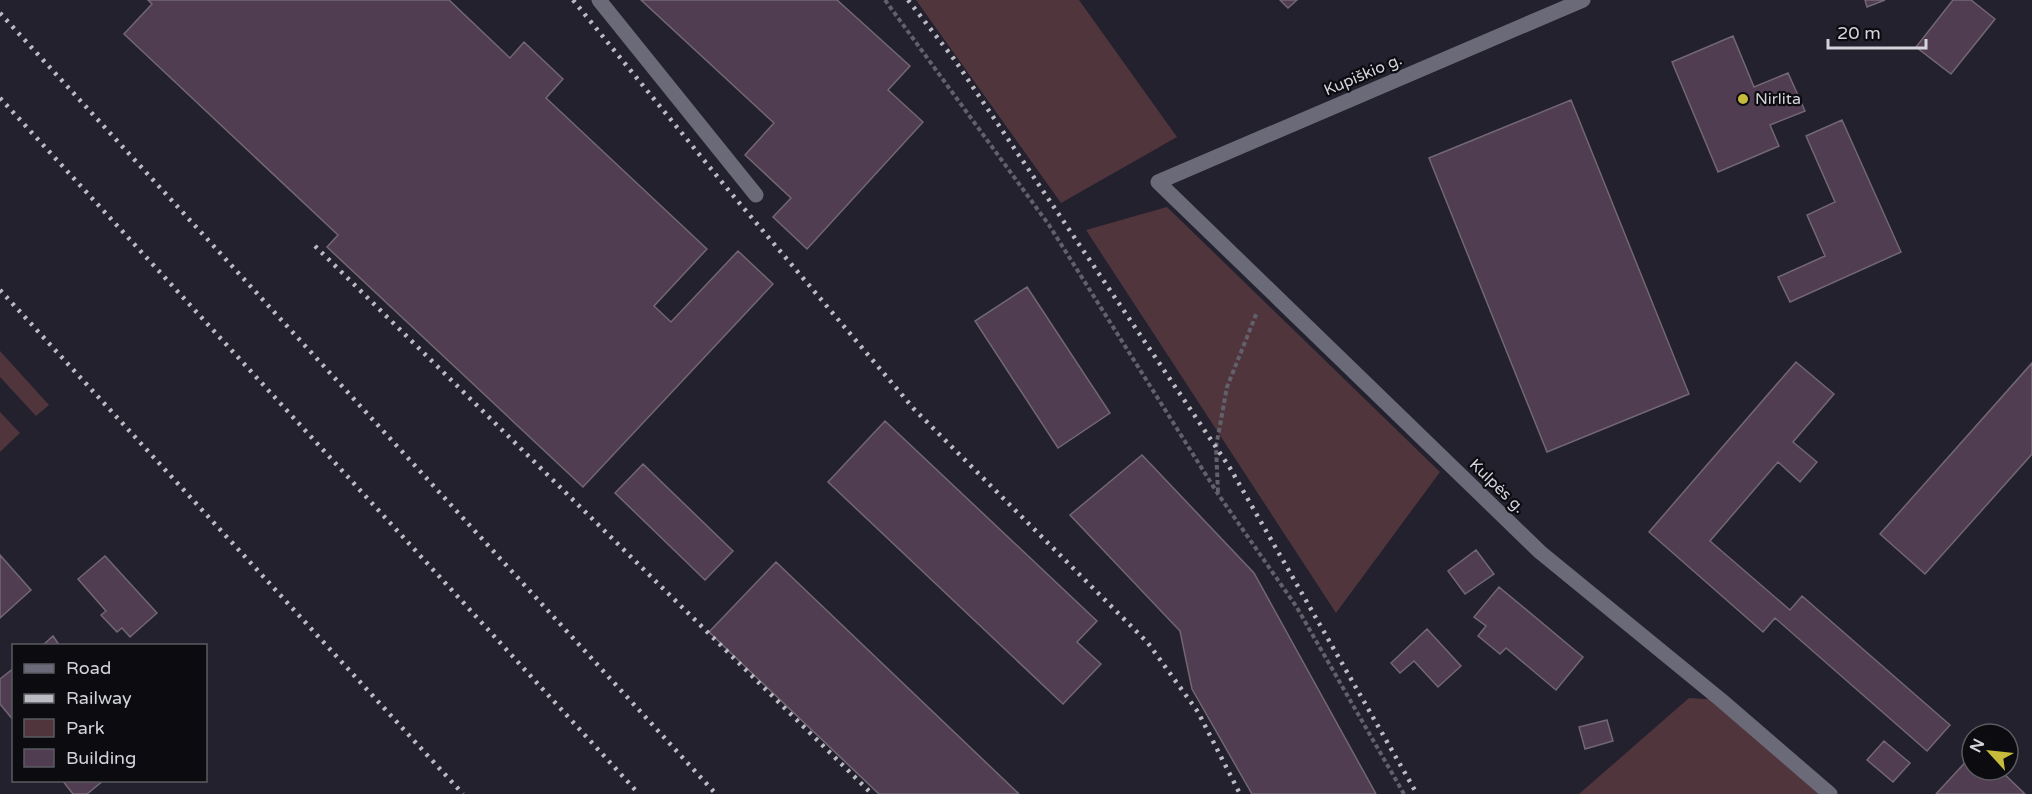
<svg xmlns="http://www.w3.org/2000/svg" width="2032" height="794" viewBox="0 0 2032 794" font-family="'Varela Round',sans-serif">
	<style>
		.green { fill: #50353d }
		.building { fill: #503d52; stroke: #726773; stroke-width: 1.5 }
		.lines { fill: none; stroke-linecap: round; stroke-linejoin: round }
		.path { stroke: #61606b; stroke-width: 4; stroke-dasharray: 4.5 3; stroke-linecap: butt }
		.lane { stroke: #6b6a78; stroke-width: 15 }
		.street { stroke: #6b6a78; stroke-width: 15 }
		.rail { stroke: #bbbbc4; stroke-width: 4.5; stroke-dasharray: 3 6; stroke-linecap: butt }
		.poi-dot { fill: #c7bb3b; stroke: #0b0b10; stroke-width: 2 }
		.labels { text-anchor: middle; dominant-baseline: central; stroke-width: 4.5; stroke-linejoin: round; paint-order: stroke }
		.street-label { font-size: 16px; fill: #d3d3db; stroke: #0b0b10 }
		.poi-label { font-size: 16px; fill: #d3d3db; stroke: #0b0b10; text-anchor: start }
	</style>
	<rect width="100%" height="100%" fill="#22212d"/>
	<path class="green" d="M 916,0 L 1079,0 L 1177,137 L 1061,203 Z
		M 1167,207 L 1440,472 L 1336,613 L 1086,230 Z
		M 0,351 L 49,405 L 36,416 L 0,377 Z
		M 0,412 L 20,433 L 0,452 Z
		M 1689,698 L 1721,700 L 1830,794 L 1579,794 Z"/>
	<path class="building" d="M 148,0 L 449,0 L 510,58 L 524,42 L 563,79 L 546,98 L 707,249 L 654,306 L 671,322 L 738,251 L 773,284 L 583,487 L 327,247 L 338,235 L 124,34 L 152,4 Z
		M 641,0 L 837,0 L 910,66 L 888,90 L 923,122 L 807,249 L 773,217 L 791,198 L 745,155 L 774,123 Z
		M 1280,0 L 1297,0 L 1288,8 Z
		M 1865,0 L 1885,0 L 1867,7 Z
		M 1953,0 L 1971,0 L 1995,19 L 1951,74 L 1916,47 Z
		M 1733,36 L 1754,87 L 1788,73 L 1805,111 L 1770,125 L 1779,146 L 1718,172 L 1672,62 Z
		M 1571,100 L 1689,394 L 1547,452 L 1429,158 Z
		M 1842,120 L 1901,252 L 1790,302 L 1778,277 L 1825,256 L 1807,215 L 1835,202 L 1806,136 Z
		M 1027,287 L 1110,413 L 1058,448 L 975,321 Z
		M 1796,362 L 1834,394 L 1793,442 L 1817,462 L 1800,482 L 1778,462 L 1710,541 L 1790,610 L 1802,596 L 1950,725 L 1927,751 L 1775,618 L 1763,632 L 1649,532 Z
		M 2032,363 L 2032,454 L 1925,574 L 1880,534 Z
		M 885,421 L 1097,621 L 1077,642 L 1101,664 L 1063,704 L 828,482 Z
		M 1142,455 L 1254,573 L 1376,794 L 1252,794 L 1192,689 L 1180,631 L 1070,515 Z
		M 643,464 L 733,551 L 705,580 L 615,493 Z
		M 1476,550 L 1494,574 L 1465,594 L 1448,571 Z
		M 0,555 L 31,590 L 0,618 Z
		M 105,556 L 157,613 L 130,637 L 122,628 L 117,632 L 101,615 L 106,611 L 78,579 Z
		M 776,562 L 1019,794 L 879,794 L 709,632 Z
		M 1499,587 L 1583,657 L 1556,690 L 1506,648 L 1500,654 L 1478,636 L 1486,626 L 1474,617 Z
		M 1427,629 L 1461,666 L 1438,687 L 1414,661 L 1400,673 L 1391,663 Z
		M 53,636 L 60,646 L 42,646 Z
		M 14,668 L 14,721 L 0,704 L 0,679 Z
		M 1607,720 L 1613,741 L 1585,749 L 1579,727 Z
		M 1884,741 L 1910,763 L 1893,782 L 1867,760 Z
		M 1972,755 L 1972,770 L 2000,770 L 2025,794 L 1936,794 Z
		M 62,780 L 104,780 L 87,794 L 73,794 Z"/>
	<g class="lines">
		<path class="path" d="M 885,0 L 1049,225 L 1218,494 L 1296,606 L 1404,794
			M 1218,492 L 1216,447 L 1227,387 L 1257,312"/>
		<path class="lane" d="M 599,0 L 756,195"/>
		<path class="street" d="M 1583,0 L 1158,182 L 1540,552 L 1721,700 L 1830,794"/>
		<path class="rail" d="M 573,0 L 730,192 L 914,409 L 1148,643 L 1198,712 L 1240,794
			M 908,0 L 954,59 L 1230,468 L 1417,794
			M 0,13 L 716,794
			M 0,98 L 639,794
			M 315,246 L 872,794
			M 0,290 L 463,794"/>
	</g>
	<circle class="poi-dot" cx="1743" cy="99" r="6"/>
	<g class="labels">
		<g class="street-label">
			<text transform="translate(1363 75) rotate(-23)">Kupiškio g.</text>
			<text transform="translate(1497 486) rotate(44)">Kulpės g.</text>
		</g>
		<g class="poi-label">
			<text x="1755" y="99">Nirlita</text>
		</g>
	</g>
	<rect x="12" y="644" width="195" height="138" fill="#0b0b10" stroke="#5b5b61" stroke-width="1.5"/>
	<rect x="24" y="664" width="30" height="9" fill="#6b6a78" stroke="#5b5b61" stroke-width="1.5"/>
	<text x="66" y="674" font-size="18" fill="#d3d3db">Road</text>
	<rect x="24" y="694" width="30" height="9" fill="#bbbbc4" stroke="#5b5b61" stroke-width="1.5"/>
	<text x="66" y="704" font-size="18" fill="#d3d3db">Railway</text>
	<rect x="24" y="719" width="30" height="18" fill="#50353d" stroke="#5b5b61" stroke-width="1.5"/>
	<text x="66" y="734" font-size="18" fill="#d3d3db">Park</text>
	<rect x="24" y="749" width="30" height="18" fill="#503d52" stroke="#5b5b61" stroke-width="1.5"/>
	<text x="66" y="764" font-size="18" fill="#d3d3db">Building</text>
	<g transform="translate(1990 752) rotate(297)"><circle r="28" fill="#0b0b10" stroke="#5b5b61" stroke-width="1.5"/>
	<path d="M0-4.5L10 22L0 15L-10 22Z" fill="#c7bb3b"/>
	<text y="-9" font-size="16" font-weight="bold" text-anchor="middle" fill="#d3d3db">N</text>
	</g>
	<path d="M1828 39v9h98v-9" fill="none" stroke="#d3d3db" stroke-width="3"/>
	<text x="1837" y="39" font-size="18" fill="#d3d3db" stroke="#0b0b10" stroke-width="4.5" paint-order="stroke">20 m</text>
</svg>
